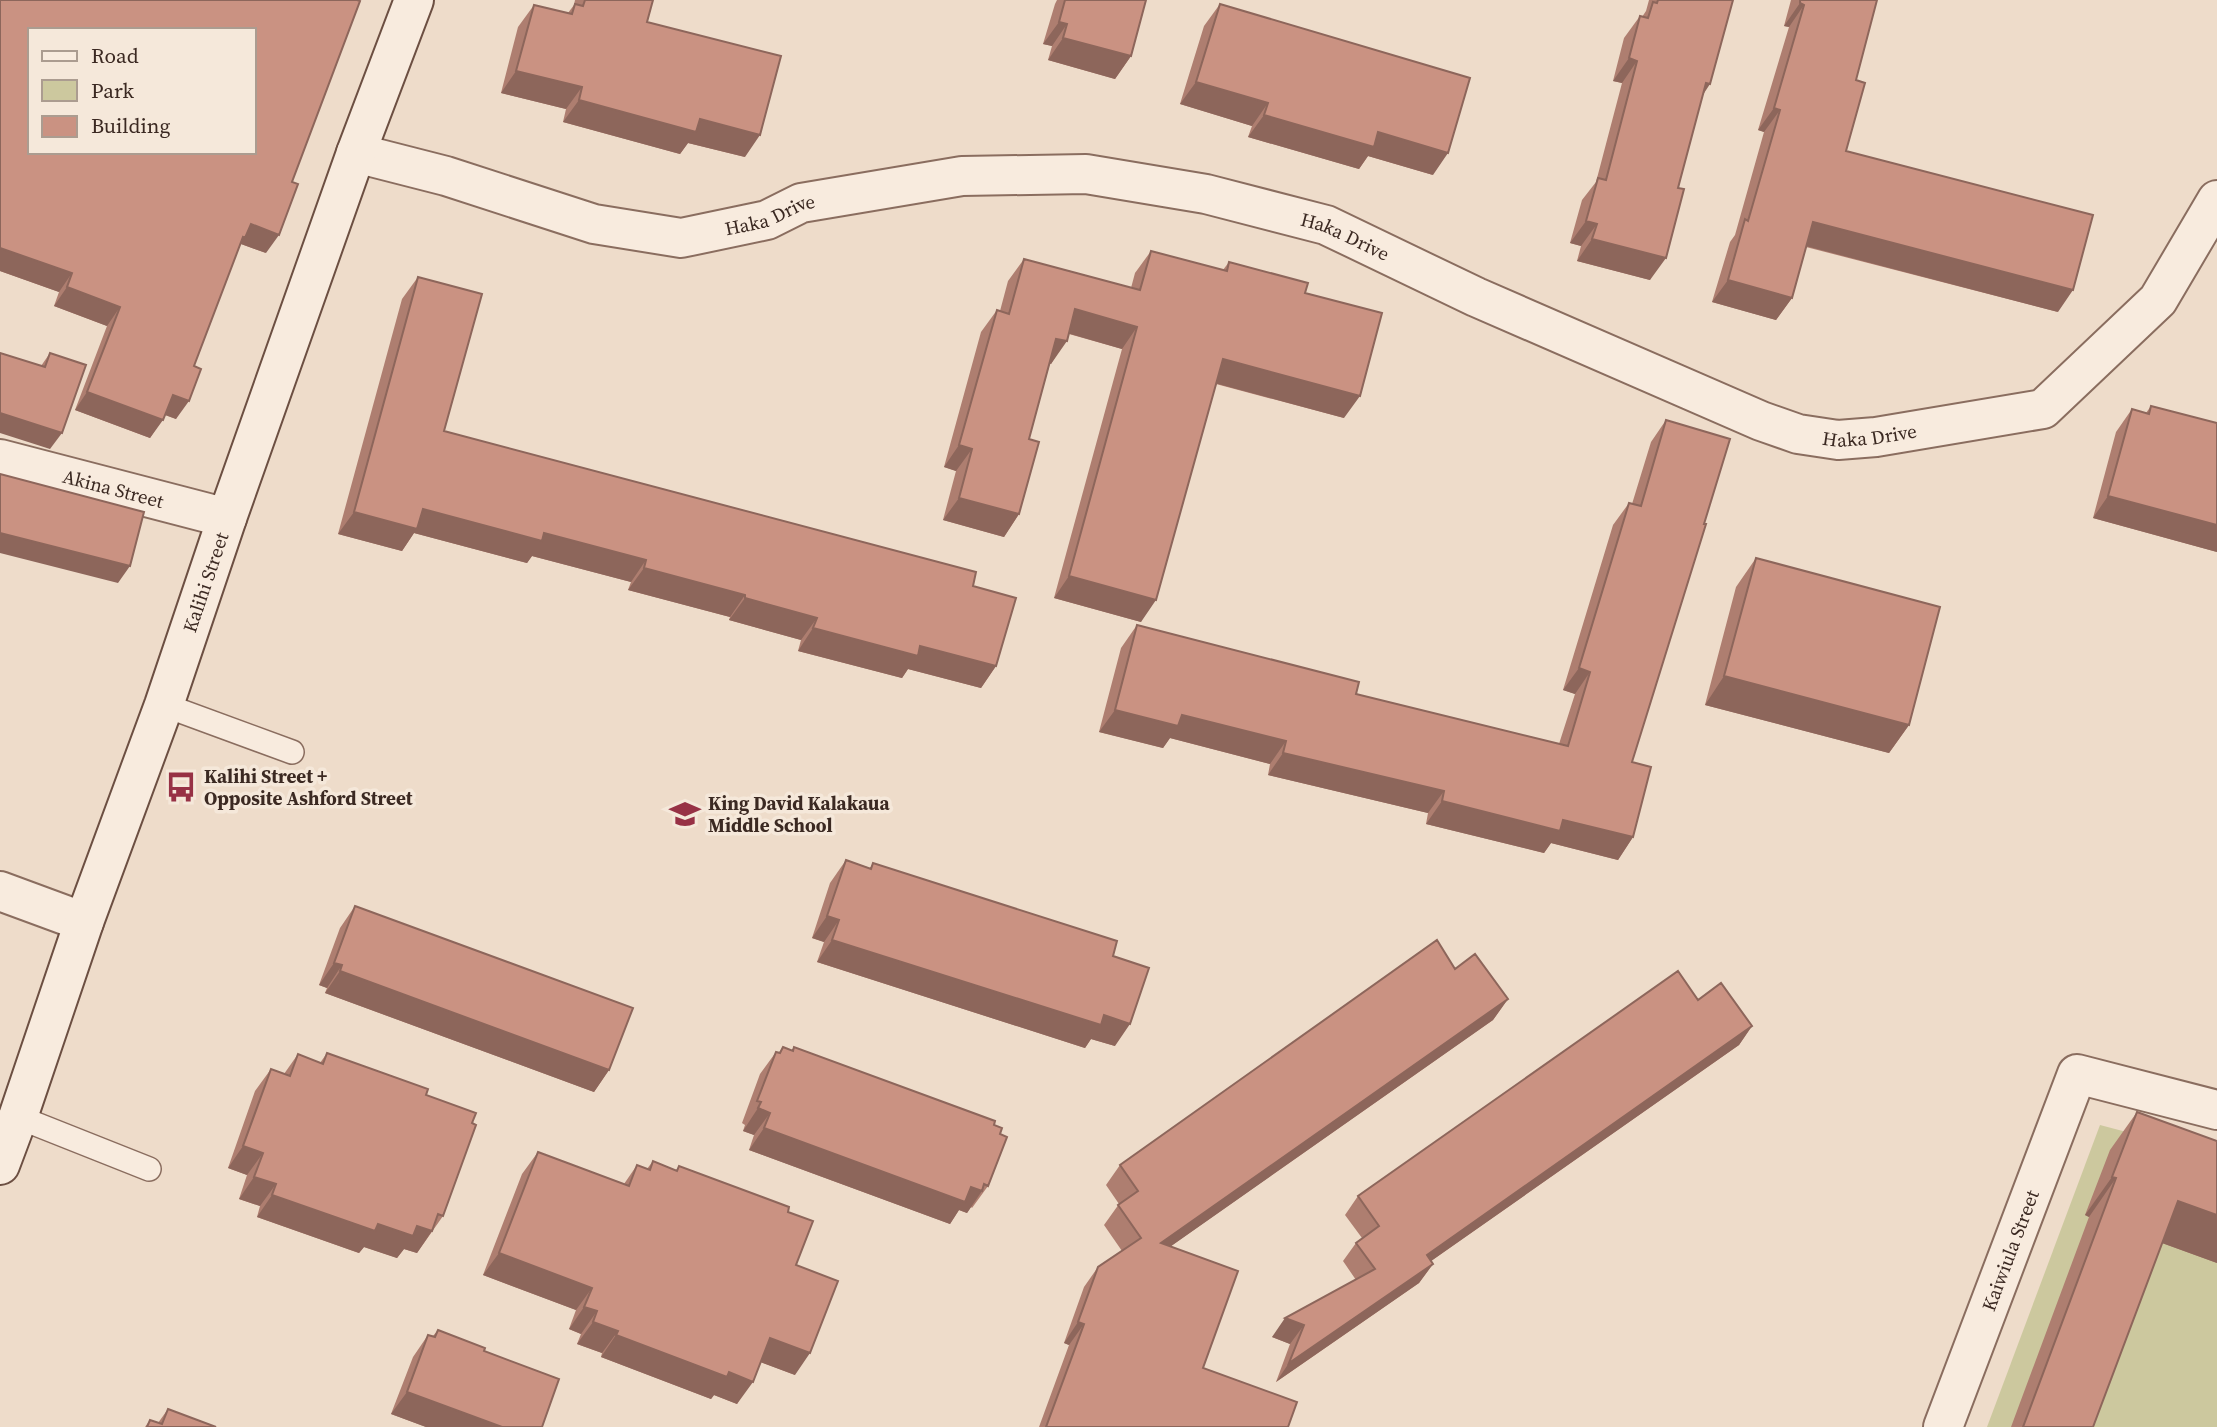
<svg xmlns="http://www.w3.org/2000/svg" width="2217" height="1427" viewBox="0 0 2217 1427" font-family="'Source Serif 4',serif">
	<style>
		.green { fill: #ccc89e }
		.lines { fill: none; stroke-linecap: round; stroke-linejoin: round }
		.lane-casing { stroke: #8a6d5f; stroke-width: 26 }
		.street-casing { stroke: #8a6d5f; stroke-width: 42 }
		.secondary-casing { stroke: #6c4f42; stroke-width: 42 }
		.lane { stroke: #f8ebde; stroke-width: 23 }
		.street { stroke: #f8ebde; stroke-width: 38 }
		.secondary { stroke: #f8ebde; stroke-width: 38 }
		.wall { fill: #ae7e70 }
		.shaded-wall { fill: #8d665b }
		.building { fill: #ca9282; stroke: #8d665b; stroke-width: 2; fill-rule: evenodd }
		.labels { text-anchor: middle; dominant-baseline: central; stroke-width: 7; stroke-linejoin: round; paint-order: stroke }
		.street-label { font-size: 19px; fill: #3b2922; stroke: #f5e8da }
		.poi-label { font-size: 19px; font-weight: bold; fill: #3b2922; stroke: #f5e8da; text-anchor: start }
	</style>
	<rect width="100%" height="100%" fill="#eedcca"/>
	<path class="green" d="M 2100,1125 L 2217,1156 L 2217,1427 L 1987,1427 Z"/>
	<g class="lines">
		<g class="lane-casing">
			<path id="lane" d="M 164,705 L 292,752
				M 18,1117 L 149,1169"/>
		</g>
		<g class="street-casing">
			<g id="street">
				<path id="s1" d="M 356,153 L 446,176 L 594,224 L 681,238 L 767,220 L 801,203 L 962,176 L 1086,174 L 1206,194 L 1326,225 L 1476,297 L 1761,421 L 1798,434 L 1838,440 L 1876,437 L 2043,409 L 2158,300 L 2217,200"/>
				<path id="s2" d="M 0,459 L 227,518"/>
				<path d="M 0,891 L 84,922"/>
				<path id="s3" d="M 1943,1427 L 2077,1074 L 2217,1110"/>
			</g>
		</g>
		<g class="secondary-casing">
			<g id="secondary">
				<path id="s4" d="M 0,1165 L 18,1117 L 84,922 L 164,705 L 227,518 L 356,153 L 414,0"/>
			</g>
		</g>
		<use href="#lane" class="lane"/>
		<use href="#street" class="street"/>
		<use href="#secondary" class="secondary"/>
	</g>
	<path class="wall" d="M 0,0 L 266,253 L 241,244 L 239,246 L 194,366 L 176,419 L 165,415 L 150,438 L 75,410 L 107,326 L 54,306 L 59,292 L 0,271 Z
		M 575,0 L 653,0 L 647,22 L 745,157 L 688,143 L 680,154 L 563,122 L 566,109 L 501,93 L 518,27 L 534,5 L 568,13 L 574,5 Z
		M 1057,0 L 1146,0 L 1131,56 L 1115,79 L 1048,60 L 1052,46 L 1043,44 L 1055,4 Z
		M 1649,0 L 1733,0 L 1702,96 L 1650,280 L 1577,261 L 1581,246 L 1570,243 L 1582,200 L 1596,182 L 1622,83 L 1613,81 L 1624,38 L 1640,16 L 1642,17 L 1646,11 Z
		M 1791,0 L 1877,0 L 1856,80 L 1846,151 L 2058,312 L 1806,247 L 1792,298 L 1776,320 L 1712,302 L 1730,242 L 1735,235 L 1764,132 L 1758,130 L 1789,27 L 1784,26 Z
		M 1220,4 L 1433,175 L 1368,156 L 1359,169 L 1248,137 L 1252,126 L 1180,104 L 1204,26 Z
		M 1151,251 L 1223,270 L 1229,262 L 1305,293 L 1344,418 L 1216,384 L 1141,622 L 1054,598 L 1122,349 L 1069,334 L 1051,364 L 1050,363 L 1029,439 L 1019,514 L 1004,537 L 943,520 L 956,471 L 944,467 L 981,332 L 997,310 L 1000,311 L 1008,281 L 1024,259 L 1131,288 L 1135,273 Z
		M 418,277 L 444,431 L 973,586 L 996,666 L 981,688 L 908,669 L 902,678 L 798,651 L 801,640 L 729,620 L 730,617 L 628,590 L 631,582 L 532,556 L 527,563 L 414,533 L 402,551 L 338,534 L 402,299 Z
		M 50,353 L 50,449 L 41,366 Z
		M 2151,406 L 2217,423 L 2217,552 L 2093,518 L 2116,432 L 2132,409 L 2146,413 Z
		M 1666,420 L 1632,762 L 1633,837 L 1618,860 L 1551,843 L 1544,853 L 1426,824 L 1428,813 L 1268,775 L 1270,764 L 1170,738 L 1163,748 L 1099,732 L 1121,648 L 1137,625 L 1356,694 L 1559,744 L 1575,694 L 1563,690 L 1613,525 L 1629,503 L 1632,504 L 1651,442 Z
		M 1756,558 L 1909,725 L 1889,753 L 1705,705 L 1736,587 Z
		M 846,860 L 870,868 L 873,863 L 1113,956 L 1115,1046 L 1091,1039 L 1085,1048 L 817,962 L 824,942 L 812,938 L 830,883 Z
		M 355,906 L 609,1070 L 594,1092 L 325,993 L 327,988 L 319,985 L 340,928 Z
		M 1455,969 L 1508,999 L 1493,1020 L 1171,1246 L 1203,1368 L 1288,1427 L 1039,1427 L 1069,1345 L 1064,1343 L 1084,1287 L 1098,1267 L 1122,1251 L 1104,1225 L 1119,1204 L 1106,1185 L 1120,1165 Z
		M 1698,1000 L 1752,1026 L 1739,1045 L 1431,1261 L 1433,1264 L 1419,1283 L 1276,1382 L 1290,1344 L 1272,1337 L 1356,1280 L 1343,1261 L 1356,1243 L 1362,1238 L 1345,1215 L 1358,1196 Z
		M 783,1047 L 791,1051 L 794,1047 L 994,1125 L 1000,1134 L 988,1186 L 972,1208 L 971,1207 L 967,1213 L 959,1210 L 950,1224 L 749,1150 L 754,1135 L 743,1131 L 745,1125 L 742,1123 L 760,1074 L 776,1052 L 779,1053 Z
		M 327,1053 L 426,1095 L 472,1123 L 443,1216 L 417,1253 L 404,1249 L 397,1258 L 364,1247 L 359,1253 L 257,1217 L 260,1206 L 239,1199 L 247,1175 L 228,1168 L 255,1091 L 271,1069 L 284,1074 L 298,1054 L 320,1063 Z
		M 2137,1112 L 2217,1141 L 2217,1263 L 2162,1243 L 2093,1427 L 2011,1427 L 2089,1217 L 2085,1215 L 2110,1150 Z
		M 538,1152 L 624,1184 L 637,1165 L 647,1169 L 653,1161 L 676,1170 L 679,1166 L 788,1212 L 796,1265 L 795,1375 L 761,1362 L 737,1404 L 714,1395 L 711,1399 L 601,1357 L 602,1353 L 577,1344 L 581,1334 L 569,1329 L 576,1310 L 483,1275 L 522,1174 Z
		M 438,1330 L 484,1351 L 542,1427 L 426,1427 L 391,1414 L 413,1357 L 428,1335 L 433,1336 Z
		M 168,1409 L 216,1427 L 145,1427 L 150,1420 L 158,1423 Z"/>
	<path class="shaded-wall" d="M 1800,3 L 1804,5 L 1789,27 L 1784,26 Z
		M 1059,22 L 1067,24 L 1052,46 L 1043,44 Z
		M 1063,38 L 1131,56 L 1115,79 L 1048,60 Z
		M 1629,58 L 1637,61 L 1622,83 L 1613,81 Z
		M 516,71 L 582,87 L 566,109 L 501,93 Z
		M 1196,82 L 1268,103 L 1252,126 L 1180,104 Z
		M 1706,83 L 1710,84 L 1695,107 Z
		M 579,100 L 700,119 L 760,135 L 745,157 L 688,143 L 680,154 L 563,122 Z
		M 1774,108 L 1780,110 L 1764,132 L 1758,130 Z
		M 1264,115 L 1378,132 L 1448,153 L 1433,175 L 1368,156 L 1359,169 L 1248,137 Z
		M 1586,221 L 1597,224 L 1581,246 L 1570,243 Z
		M 1813,222 L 2073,290 L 2058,312 L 1798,244 Z
		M 251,224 L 279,235 L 266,253 L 241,244 L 233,256 Z
		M 1592,239 L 1666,258 L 1650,280 L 1577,261 Z
		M 0,248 L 72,273 L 59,292 L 0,271 Z
		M 1728,280 L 1792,298 L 1776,320 L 1712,302 Z
		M 67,287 L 120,307 L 107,326 L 54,306 Z
		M 1075,309 L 1137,327 L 1122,349 L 1060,331 Z
		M 1056,339 L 1067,341 L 1051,364 L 1041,361 Z
		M 1223,359 L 1360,396 L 1344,418 L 1207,381 Z
		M 87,392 L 163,420 L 150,438 L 75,410 Z
		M 173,395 L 189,401 L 176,419 L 160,413 Z
		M 0,413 L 62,433 L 50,449 L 0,433 Z
		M 959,445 L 972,449 L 956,471 L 944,467 Z
		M 2108,496 L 2217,525 L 2217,552 L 2093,518 Z
		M 959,498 L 1019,514 L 1004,537 L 943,520 Z
		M 423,509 L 544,533 L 646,560 L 631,582 L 532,556 L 527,563 L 414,533 L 402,551 L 338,534 L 354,512 Z
		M 0,533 L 130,566 L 118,583 L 0,553 Z
		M 644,568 L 745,595 L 730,617 L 628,590 Z
		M 1069,576 L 1156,600 L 1141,622 L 1054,598 Z
		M 745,598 L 817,618 L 801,640 L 729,620 Z
		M 813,628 L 920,646 L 996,666 L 981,688 L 908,669 L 902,678 L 798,651 Z
		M 1579,668 L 1590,672 L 1575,694 L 1563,690 Z
		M 1724,676 L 1909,725 L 1889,753 L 1705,705 Z
		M 1115,710 L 1182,715 L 1286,741 L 1270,764 L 1170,738 L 1163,748 L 1099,732 Z
		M 1283,753 L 1444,791 L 1428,813 L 1268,775 Z
		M 1442,801 L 1563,820 L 1633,837 L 1618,860 L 1551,843 L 1544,853 L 1426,824 Z
		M 827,916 L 839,920 L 824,942 L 812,938 Z
		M 832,940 L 1104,1015 L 1130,1024 L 1115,1046 L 1091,1039 L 1085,1048 L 817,962 Z
		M 334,963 L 342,965 L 327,988 L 319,985 Z
		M 340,971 L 609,1070 L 594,1092 L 325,993 Z
		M 1508,999 L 1493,1020 L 1147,1263 L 1161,1243 Z
		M 1752,1026 L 1739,1045 L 1414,1273 L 1427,1255 Z
		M 758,1108 L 770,1113 L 754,1135 L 743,1131 Z
		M 764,1128 L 971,1187 L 982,1191 L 967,1213 L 959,1210 L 950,1224 L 749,1150 Z
		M 243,1146 L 263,1153 L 247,1175 L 228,1168 Z
		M 254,1177 L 276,1184 L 260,1206 L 239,1199 Z
		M 2112,1177 L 2116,1178 L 2089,1217 L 2085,1215 Z
		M 272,1195 L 378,1224 L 417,1226 L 432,1231 L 417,1253 L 404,1249 L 397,1258 L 364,1247 L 359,1253 L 257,1217 Z
		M 2178,1201 L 2217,1215 L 2217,1263 L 2151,1239 Z
		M 499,1253 L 592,1288 L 576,1310 L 483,1275 Z
		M 1433,1264 L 1419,1283 L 1276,1382 L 1289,1363 Z
		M 584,1307 L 597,1311 L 581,1334 L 569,1329 Z
		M 1285,1318 L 1304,1325 L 1290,1344 L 1272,1337 Z
		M 593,1322 L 618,1331 L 602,1353 L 577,1344 Z
		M 1078,1322 L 1084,1324 L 1069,1345 L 1064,1343 Z
		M 616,1335 L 729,1372 L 753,1382 L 737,1404 L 714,1395 L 711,1399 L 601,1357 Z
		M 770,1338 L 810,1353 L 795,1375 L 755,1360 Z
		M 407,1392 L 502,1427 L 426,1427 L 391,1414 Z"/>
	<path class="building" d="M 0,0 L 357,0 L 360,1 L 292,182 L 298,184 L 279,235 L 251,224 L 245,238 L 243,237 L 194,366 L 201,369 L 189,401 L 173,395 L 163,420 L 87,392 L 120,307 L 67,287 L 72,273 L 0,248 ZM 30,30 L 254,30 L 254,152 L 30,152 Z
		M 585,0 L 653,0 L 647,22 L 781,56 L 760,135 L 700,119 L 696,132 L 579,100 L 582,87 L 516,71 L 534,5 L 572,14 L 575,4 L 583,6 Z
		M 1065,0 L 1146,0 L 1131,56 L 1063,38 L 1067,24 L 1059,22 Z
		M 1658,0 L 1733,0 L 1710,84 L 1706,83 L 1678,188 L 1684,189 L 1666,258 L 1592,239 L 1597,224 L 1586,221 L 1598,178 L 1606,180 L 1637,61 L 1629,58 L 1640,16 L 1648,18 L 1653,2 L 1657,3 Z
		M 1800,0 L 1877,0 L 1856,80 L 1865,83 L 1846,151 L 2093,215 L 2073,290 L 1813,222 L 1792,298 L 1728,280 L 1745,219 L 1748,221 L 1780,110 L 1774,108 L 1804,5 L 1800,3 Z
		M 1220,4 L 1470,78 L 1448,153 L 1378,132 L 1374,147 L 1264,115 L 1268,103 L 1196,82 Z
		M 1151,251 L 1227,271 L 1229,262 L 1308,283 L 1305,293 L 1382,313 L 1360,396 L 1223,359 L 1156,600 L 1069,576 L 1137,327 L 1075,309 L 1067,341 L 1056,339 L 1029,439 L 1039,442 L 1019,514 L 959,498 L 972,449 L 959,445 L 997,310 L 1009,314 L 1024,259 L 1140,290 Z
		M 418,277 L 482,294 L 444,431 L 976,572 L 973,586 L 1016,598 L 996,666 L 920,646 L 918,656 L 813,628 L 817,618 L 745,598 L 745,595 L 644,568 L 646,560 L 544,533 L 542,541 L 423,509 L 417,529 L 354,512 Z
		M 0,353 L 45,367 L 50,353 L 86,365 L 62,433 L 0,413 Z
		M 2151,406 L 2217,423 L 2217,525 L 2108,496 L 2132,409 L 2149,414 Z
		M 1666,420 L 1730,439 L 1704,524 L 1706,524 L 1632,762 L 1651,767 L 1633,837 L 1563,820 L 1560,831 L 1442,801 L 1444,791 L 1283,753 L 1286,741 L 1182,715 L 1178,726 L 1115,710 L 1137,625 L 1359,682 L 1356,694 L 1568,746 L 1590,672 L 1579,668 L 1629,503 L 1641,506 Z
		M 0,474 L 144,512 L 130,566 L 0,533 Z
		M 1756,558 L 1940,607 L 1909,725 L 1724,676 Z
		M 846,860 L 871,869 L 873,863 L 1117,941 L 1113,956 L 1149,968 L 1130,1024 L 1104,1015 L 1101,1025 L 832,940 L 839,920 L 827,916 Z
		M 355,906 L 633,1008 L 609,1070 L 340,971 L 342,965 L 334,963 Z
		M 1437,940 L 1455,969 L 1475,954 L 1508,999 L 1161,1243 L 1238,1271 L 1203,1368 L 1297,1402 L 1288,1427 L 1046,1427 L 1084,1324 L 1078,1322 L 1098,1267 L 1141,1238 L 1118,1205 L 1138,1191 L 1120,1165 Z
		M 1678,971 L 1698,1000 L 1721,983 L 1752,1026 L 1427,1255 L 1433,1264 L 1289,1363 L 1304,1325 L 1285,1318 L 1375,1269 L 1356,1243 L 1379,1226 L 1358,1196 Z
		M 783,1047 L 793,1051 L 794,1047 L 995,1121 L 994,1125 L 1002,1128 L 1000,1134 L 1007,1137 L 988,1186 L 984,1184 L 982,1191 L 971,1187 L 965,1202 L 764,1128 L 770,1113 L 758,1108 L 761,1102 L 757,1101 L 776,1052 L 780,1053 Z
		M 327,1053 L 428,1089 L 426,1095 L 476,1113 L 472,1123 L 476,1125 L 443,1216 L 438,1214 L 432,1231 L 417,1226 L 413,1236 L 378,1224 L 375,1231 L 272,1195 L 276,1184 L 254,1177 L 263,1153 L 243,1146 L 271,1069 L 290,1076 L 298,1054 L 323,1064 Z
		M 2137,1112 L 2217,1141 L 2217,1215 L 2178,1201 L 2093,1427 L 2023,1427 L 2116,1178 L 2112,1177 Z
		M 538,1152 L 629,1186 L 637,1165 L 650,1170 L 653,1161 L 677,1171 L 679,1166 L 789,1207 L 788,1212 L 813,1221 L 796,1265 L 838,1281 L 810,1353 L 770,1338 L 753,1382 L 729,1372 L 727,1377 L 616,1335 L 618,1331 L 593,1322 L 597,1311 L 584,1307 L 592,1288 L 499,1253 Z
		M 438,1330 L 485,1348 L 484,1351 L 559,1379 L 542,1427 L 502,1427 L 407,1392 L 428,1335 L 435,1337 Z
		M 168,1409 L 216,1427 L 147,1427 L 150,1420 L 162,1424 Z"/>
	<defs>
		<g id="bus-bare" transform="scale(2.415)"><path d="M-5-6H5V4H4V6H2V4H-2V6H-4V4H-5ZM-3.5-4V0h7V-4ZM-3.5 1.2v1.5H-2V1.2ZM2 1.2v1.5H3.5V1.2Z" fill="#973145" stroke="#f5e8da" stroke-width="2.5" paint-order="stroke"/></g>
		<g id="school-bare" transform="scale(2.415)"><path d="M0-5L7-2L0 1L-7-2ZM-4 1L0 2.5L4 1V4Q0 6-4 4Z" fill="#973145" stroke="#f5e8da" stroke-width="2.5" paint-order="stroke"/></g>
	</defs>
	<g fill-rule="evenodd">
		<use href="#bus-bare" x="181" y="787"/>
		<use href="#school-bare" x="685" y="814"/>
	</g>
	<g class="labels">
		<g class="street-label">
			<text stroke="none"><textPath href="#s1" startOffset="429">Haka Drive</textPath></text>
			<text stroke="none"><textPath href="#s1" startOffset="1017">Haka Drive</textPath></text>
			<text stroke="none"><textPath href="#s1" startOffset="1584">Haka Drive</textPath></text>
			<text stroke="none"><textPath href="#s2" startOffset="117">Akina Street</textPath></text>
			<text stroke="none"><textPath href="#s4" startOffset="618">Kalihi Street</textPath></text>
			<text stroke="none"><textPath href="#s3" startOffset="189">Kaiwiula Street</textPath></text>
		</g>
		<g class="poi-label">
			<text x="204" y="776">Kalihi Street +<tspan x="204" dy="22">Opposite Ashford Street</tspan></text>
			<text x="708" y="803">King David Kalakaua<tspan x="708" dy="22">Middle School</tspan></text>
		</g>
	</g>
	<rect x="28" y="28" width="228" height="126" fill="#f5e8da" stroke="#ab9c90" stroke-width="2"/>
	<rect x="42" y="51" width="35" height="10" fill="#f8ebde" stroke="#ab9c90" stroke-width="2"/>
	<text x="91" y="63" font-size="21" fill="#3b2922">Road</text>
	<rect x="42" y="80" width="35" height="21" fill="#ccc89e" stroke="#ab9c90" stroke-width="2"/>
	<text x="91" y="98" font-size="21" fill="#3b2922">Park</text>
	<rect x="42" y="116" width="35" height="21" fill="#ca9282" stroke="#ab9c90" stroke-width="2"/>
	<text x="91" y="133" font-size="21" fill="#3b2922">Building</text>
</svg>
